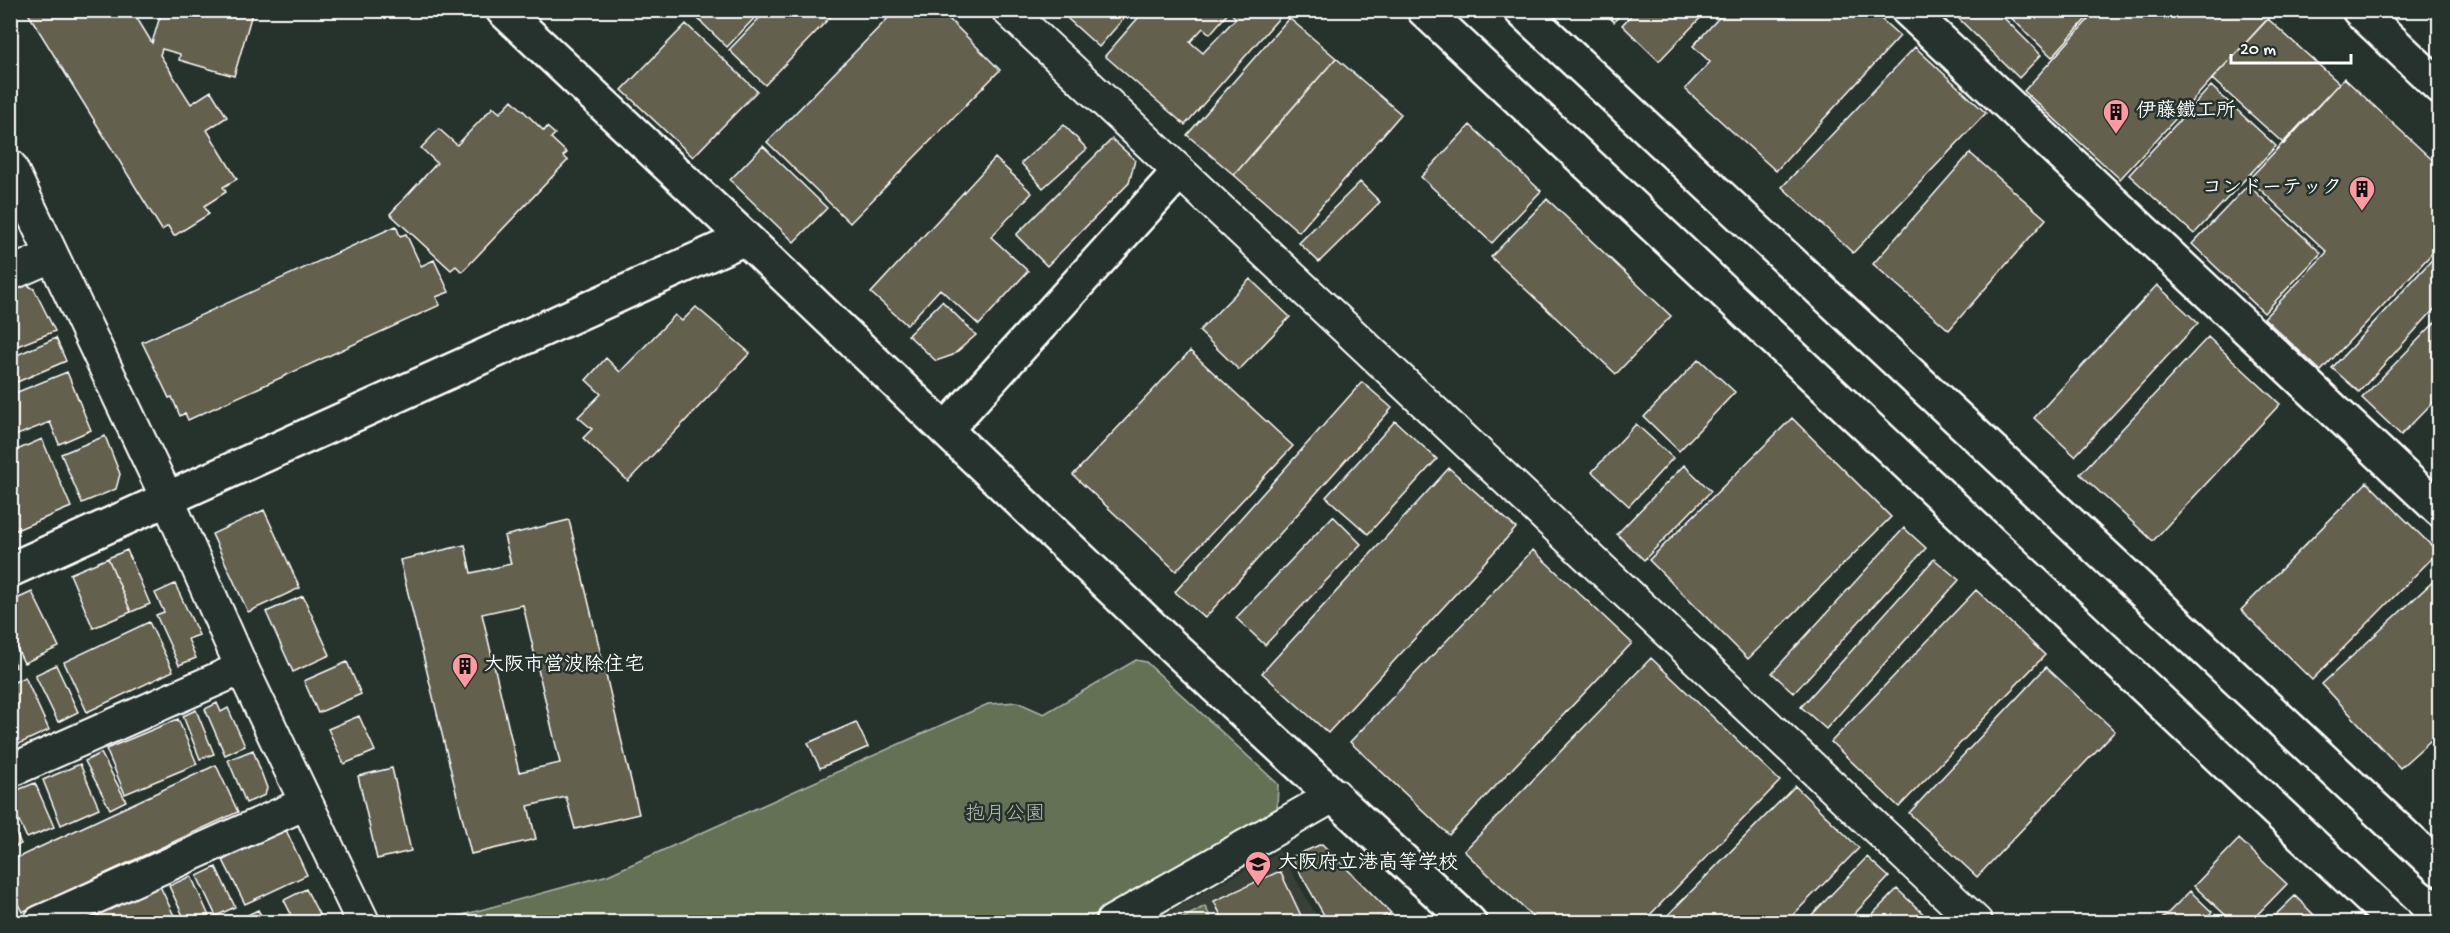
<svg xmlns="http://www.w3.org/2000/svg" width="2450" height="933" viewBox="0 0 2450 933" font-family="'Gochi Hand','Klee One',sans-serif">
	<style>
		.built { fill: #384037 }
		.green { fill: #637254; stroke: #b1b8aa; stroke-width: 1.5 }
		.building { fill: #63604d; stroke: #fff; stroke-width: 1.5; fill-rule: evenodd }
		.lines { fill: none; stroke-linecap: round; stroke-linejoin: round }
		.minor-casing { stroke: #fff; stroke-width: 36 }
		.tertiary-casing { stroke: #fff; stroke-width: 38 }
		.minor { stroke: #26332d; stroke-width: 32 }
		.tertiary { stroke: #26332d; stroke-width: 33 }
		.labels { text-anchor: middle; dominant-baseline: central; stroke-width: 5; stroke-linejoin: round; paint-order: stroke }
		.poi-label { font-size: 20px; font-weight: bold; fill: #fff; stroke: #26332d; text-anchor: start }
		.park-label { font-size: 20px; fill: #b9c0b2; stroke: #26332d }
	</style>
	<rect width="100%" height="100%" fill="#26332d"/>
	<filter id="ink" filterUnits="userSpaceOnUse"><feTurbulence type="fractalNoise" baseFrequency=".0167" numOctaves="2"/><feDisplacementMap in="SourceGraphic" scale="12" xChannelSelector="R" yChannelSelector="G"/><feConvolveMatrix kernelMatrix="1 2 1 2 8 2 1 2 1" color-interpolation-filters="sRGB"/></filter>
	<g filter="url(#ink)">
		<path class="built" d="M 1280,851 L 1320,922 L 1150,922 Z"/>
		<path class="green" d="M 1136,660 L 1146,662 L 1278,784 L 1277,809 L 1082,922 L 437,922 L 608,875 L 988,704 L 1017,702 L 1044,714 Z
			M 1205,906 L 1213,922 L 1176,922 Z"/>
		<path class="building" d="M 26,10 L 132,10 L 152,43 L 162,10 L 253,10 L 234,76 L 179,60 L 180,54 L 162,49 L 160,55 L 191,104 L 211,91 L 227,117 L 207,130 L 237,179 L 223,187 L 226,192 L 204,206 L 209,214 L 174,236 L 168,226 L 162,230 Z
			M 706,10 L 762,10 L 727,47 L 698,19 Z
			M 767,10 L 837,10 L 765,85 L 729,50 Z
			M 896,10 L 940,10 L 1000,70 L 850,223 L 767,142 Z
			M 1058,10 L 1131,10 L 1099,47 Z
			M 1145,10 L 1286,10 L 1185,125 L 1105,56 ZM 1229,12 L 1236,18 L 1203,53 L 1190,42 L 1203,28 L 1210,34 Z
			M 1602,10 L 1624,10 L 1614,22 Z
			M 1636,10 L 1708,10 L 1659,61 L 1622,25 Z
			M 1726,10 L 1871,10 L 1900,36 L 1776,171 L 1685,89 L 1710,62 L 1693,46 Z
			M 1950,10 L 1996,10 L 2041,55 L 2019,78 Z
			M 2003,10 L 2094,10 L 2052,57 Z
			M 2097,10 L 2272,10 L 2274,12 L 2120,179 L 2024,91 Z
			M 1289,18 L 1336,58 L 1234,175 L 1187,135 Z
			M 2268,19 L 2339,83 L 2284,144 L 2212,79 Z
			M 686,24 L 757,91 L 693,157 L 622,90 Z
			M 1915,47 L 1986,113 L 1853,253 L 1782,187 Z
			M 1336,58 L 1401,114 L 1299,232 L 1234,175 Z
			M 2344,78 L 2440,167 L 2440,245 L 2321,371 L 2264,318 L 2327,252 L 2249,179 Z
			M 2211,86 L 2276,146 L 2194,234 L 2129,175 Z
			M 512,100 L 544,131 L 547,127 L 555,134 L 551,138 L 567,153 L 563,156 L 568,160 L 462,272 L 456,266 L 451,270 L 390,214 L 437,163 L 421,148 L 439,129 L 457,145 L 493,107 L 500,113 Z
			M 1064,125 L 1087,149 L 1043,188 L 1021,163 Z
			M 1470,125 L 1541,191 L 1492,243 L 1421,177 Z
			M 1112,139 L 1135,160 L 1129,183 L 1047,266 L 1016,235 Z
			M 763,146 L 827,208 L 794,242 L 730,180 Z
			M 1970,153 L 2046,219 L 1949,330 L 1873,264 Z
			M 995,158 L 1032,193 L 991,237 L 1028,271 L 979,325 L 940,289 L 907,325 L 871,293 Z
			M 1360,182 L 1380,202 L 1319,262 L 1299,243 Z
			M 2248,185 L 2321,253 L 2264,313 L 2192,244 Z
			M 1547,199 L 1671,316 L 1616,374 L 1491,257 Z
			M 396,226 L 400,236 L 406,234 L 421,266 L 434,260 L 449,292 L 436,297 L 440,305 L 188,420 L 185,413 L 180,416 L 172,397 L 169,398 L 142,342 Z
			M 2440,251 L 2440,303 L 2359,392 L 2332,368 Z
			M 1250,279 L 1290,317 L 1239,370 L 1199,331 Z
			M 23,282 L 34,289 L 55,331 L 10,349 L 10,287 Z
			M 2157,285 L 2198,323 L 2075,456 L 2034,418 Z
			M 942,301 L 976,335 L 953,355 L 936,361 L 908,335 Z
			M 696,307 L 750,353 L 628,481 L 583,438 L 592,429 L 578,417 L 601,394 L 586,380 L 606,358 L 620,372 L 675,315 L 682,321 Z
			M 2440,317 L 2440,395 L 2401,435 L 2362,398 Z
			M 2208,337 L 2280,404 L 2153,541 L 2080,474 Z
			M 56,338 L 66,361 L 10,385 L 10,358 Z
			M 1190,351 L 1293,446 L 1176,571 L 1073,475 Z
			M 1699,359 L 1735,392 L 1679,451 L 1644,417 Z
			M 67,372 L 91,430 L 59,444 L 50,422 L 10,438 L 10,395 Z
			M 1362,382 L 1392,408 L 1205,618 L 1175,592 Z
			M 1792,418 L 1891,517 L 1748,659 L 1649,560 Z
			M 1395,421 L 1437,459 L 1368,534 L 1326,497 Z
			M 1636,424 L 1673,458 L 1629,506 L 1592,472 Z
			M 105,436 L 120,474 L 116,489 L 82,503 L 61,454 Z
			M 42,439 L 71,507 L 14,531 L 10,522 L 10,453 Z
			M 1684,465 L 1711,491 L 1644,560 L 1617,534 Z
			M 1449,468 L 1516,528 L 1328,733 L 1262,673 Z
			M 2367,482 L 2438,552 L 2312,680 L 2241,610 Z
			M 264,510 L 300,588 L 248,612 L 212,534 Z
			M 1333,516 L 1361,544 L 1265,645 L 1236,618 Z
			M 569,520 L 639,814 L 575,829 L 566,797 L 528,806 L 536,839 L 471,854 L 400,560 L 465,545 L 471,573 L 511,564 L 504,536 ZM 523,605 L 560,763 L 519,772 L 482,614 Z
			M 1904,528 L 1926,548 L 1794,693 L 1772,673 Z
			M 127,550 L 150,604 L 131,612 L 108,558 Z
			M 1533,550 L 1632,643 L 1449,835 L 1350,742 Z
			M 108,558 L 131,612 L 93,628 L 70,574 Z
			M 1934,559 L 1959,580 L 1826,729 L 1801,707 Z
			M 2440,575 L 2440,732 L 2400,768 L 2322,684 Z
			M 175,584 L 199,635 L 188,639 L 196,658 L 179,665 L 156,615 L 164,612 L 155,593 Z
			M 1976,590 L 2045,655 L 1899,807 L 1831,742 Z
			M 32,592 L 59,647 L 24,663 L 10,634 L 10,602 Z
			M 303,596 L 330,655 L 293,672 L 266,612 Z
			M 149,622 L 173,671 L 87,712 L 64,662 Z
			M 10,655 L 16,667 L 10,670 Z
			M 1651,658 L 1780,781 L 1643,922 L 1538,922 L 1464,851 Z
			M 347,662 L 361,694 L 318,713 L 304,681 Z
			M 56,665 L 78,712 L 58,722 L 35,675 Z
			M 2046,667 L 2115,731 L 1977,877 L 1909,813 Z
			M 25,677 L 49,730 L 10,748 L 10,684 Z
			M 217,703 L 221,712 L 228,708 L 245,746 L 225,755 L 205,709 Z
			M 196,710 L 214,754 L 200,759 L 183,716 Z
			M 359,716 L 375,751 L 344,764 L 328,729 Z
			M 178,719 L 197,764 L 125,794 L 106,749 Z
			M 856,722 L 868,747 L 820,768 L 808,743 Z
			M 253,750 L 267,788 L 265,795 L 246,803 L 228,760 Z
			M 101,753 L 126,801 L 110,809 L 85,761 Z
			M 80,764 L 99,808 L 61,825 L 43,780 Z
			M 216,765 L 238,812 L 22,912 L 10,888 L 10,861 Z
			M 392,768 L 411,851 L 377,859 L 358,776 Z
			M 35,783 L 54,827 L 27,838 L 10,801 L 10,793 Z
			M 1795,786 L 1859,848 L 1786,922 L 1661,922 Z
			M 10,822 L 21,844 L 10,849 Z
			M 286,830 L 307,875 L 245,904 L 223,860 Z
			M 2239,839 L 2287,884 L 2250,922 L 2233,922 L 2194,886 Z
			M 1322,844 L 1391,913 L 1374,922 L 1328,922 L 1291,857 Z
			M 1867,857 L 1889,877 L 1847,922 L 1805,922 Z
			M 216,867 L 235,907 L 216,916 L 197,876 Z
			M 1280,871 L 1304,922 L 1224,922 L 1214,901 Z
			M 191,876 L 209,916 L 195,922 L 186,922 L 169,886 Z
			M 159,884 L 177,922 L 77,922 Z
			M 306,889 L 323,922 L 274,922 L 291,914 L 284,900 Z
			M 1897,889 L 1932,922 L 1865,922 Z
			M 2190,891 L 2212,912 L 2202,922 L 2159,922 Z
			M 2295,896 L 2315,916 L 2307,922 L 2268,922 Z
			M 258,910 L 265,922 L 243,922 L 241,918 Z"/>
		<g class="lines">
			<g class="minor-casing">
				<path id="minor" d="M 1008,10 L 1976,922
					M 10,166 L 167,498 L 242,668 L 363,922
					M 10,274 L 51,256
					M 10,771 L 242,668
					M 40,922 L 306,803
					M 1112,922 L 1335,795"/>
			</g>
			<g class="tertiary-casing">
				<path id="tertiary" d="M 503,10 L 745,238 L 1157,632 L 1469,922
					M 1424,10 L 2395,922
					M 1521,10 L 2440,869
					M 1908,10 L 2440,510
					M 2359,10 L 2440,87
					M 946,429 L 1178,173
					M 10,570 L 745,238"/>
			</g>
			<use href="#minor" class="minor"/>
			<use href="#tertiary" class="tertiary"/>
		</g>
	</g>
	<defs>
		<g id="building-pin" transform="scale(1.35)"><path d="M0 17L-7.5 6A9.5 9.5 0 1 1 7.5 6Z" fill="#ff9aa2" stroke="#26332d"/><path d="M-4-6H4V6H1V3H-1V6H-4ZM-2.5-4.3h1.7v1.8h-1.7ZM.8-4.3h1.7v1.8H.8ZM-2.5-1h1.7V.8h-1.7ZM.8-1h1.7V.8H.8Z" fill="#111"/></g>
		<g id="school-pin" transform="scale(1.35)"><path d="M0 17L-7.5 6A9.5 9.5 0 1 1 7.5 6Z" fill="#ff9aa2" stroke="#26332d"/><path d="M0-5L7-2L0 1L-7-2ZM-4 1L0 2.5L4 1V4Q0 6-4 4Z" fill="#111"/></g>
	</defs>
	<g fill-rule="evenodd">
		<use href="#building-pin" x="2116" y="112"/>
		<use href="#building-pin" x="2362" y="189"/>
		<use href="#building-pin" x="465" y="666"/>
		<use href="#school-pin" x="1258" y="864"/>
	</g>
	<g class="labels">
		<g class="poi-label">
			<text x="2136" y="112">伊藤鐵工所</text>
			<text x="2342" y="189" text-anchor="end">コンドーテック</text>
			<text x="484" y="666">大阪市営波除住宅</text>
			<text x="1278" y="864">大阪府立港高等学校</text>
		</g>
		<g class="park-label">
			<text x="1005" y="815">抱月公園</text>
		</g>
	</g>
	<rect width="2450" height="933" fill="none" stroke="#26332d" stroke-width="36"/>
	<rect x="18" y="18" width="2414" height="897" fill="none" stroke="#fff" stroke-width="2" filter="url(#ink)"/>
	<path d="M2231 54v9h120v-9" fill="none" stroke="#ffffff" stroke-width="3"/>
	<text x="2240" y="54" font-size="18" fill="#ffffff" stroke="#26332d" stroke-width="4.5" paint-order="stroke">20 m</text>
</svg>
